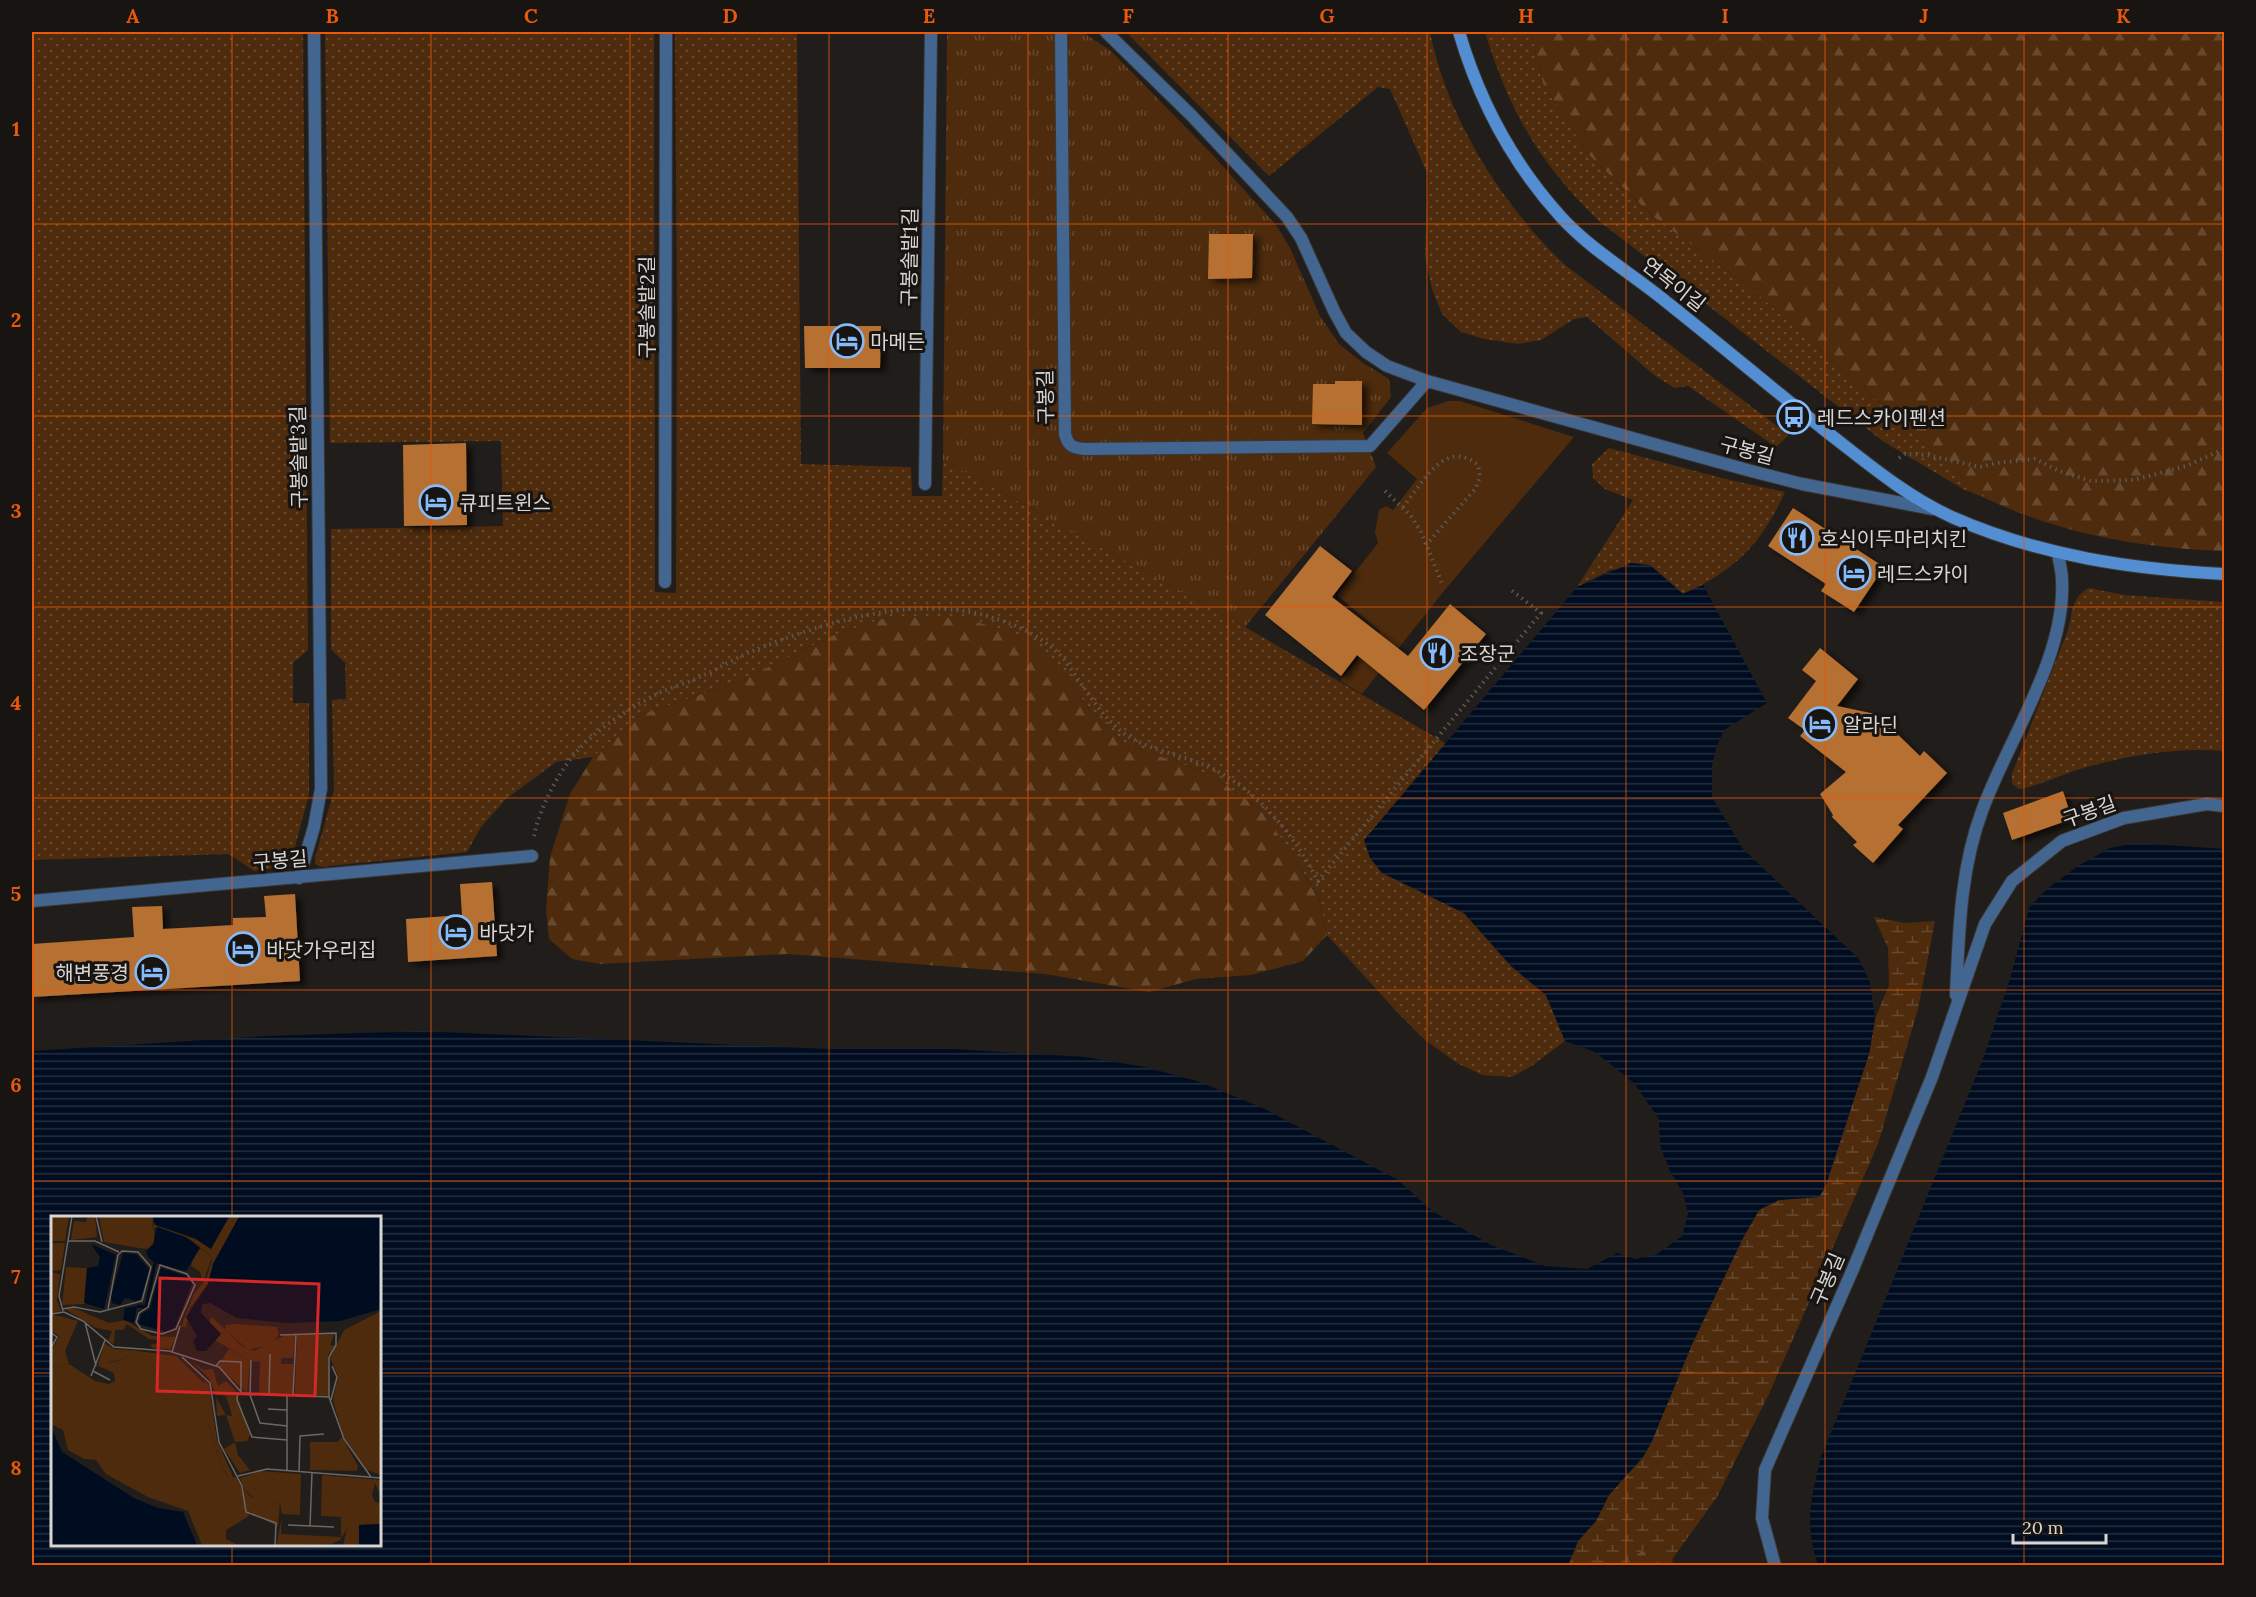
<svg xmlns="http://www.w3.org/2000/svg" width="2256" height="1597" viewBox="0 0 2256 1597" font-family="Lora,'Noto Sans KR',serif">
	<style>
		.grass { fill: url(#grass-dots) }
		.forest { fill: url(#forest-firs) }
		.wetland { fill: url(#wetland-marsh) }
		.park { fill: url(#park-tufts) }
		.garden { fill: #4d2b0c }
		.water { fill: url(#water-rules); fill-rule: evenodd }
		.building { fill: #b67031; filter: url(#shadow) }
		.lines { fill: none; stroke-linecap: round; stroke-linejoin: round }
		.lane-casing { stroke: #3b3734; stroke-width: 14 }
		.street-casing { stroke: #3b3734; stroke-width: 14 }
		.secondary-casing { stroke: #3b3734; stroke-width: 14 }
		.path { stroke: #5b5855; stroke-width: 4; stroke-dasharray: 1.5 4.5; stroke-linecap: butt }
		.lane { stroke: #426690; stroke-width: 12 }
		.street { stroke: #426690; stroke-width: 12 }
		.secondary { stroke: #538ed3; stroke-width: 12 }
		.grid { fill: none; stroke: #e8590c; stroke-width: 1.5; stroke-opacity: 0.55 }
		.labels { text-anchor: middle; dominant-baseline: central; stroke-width: 6; stroke-linejoin: round; paint-order: stroke }
		.street-label { font-size: 20px; fill: #d8d5d2; stroke: #181411 }
		.poi-label { font-size: 20px; fill: #d8d5d2; stroke: #181411; text-anchor: start }
		.inset-river { fill: none; stroke: #000c1f; stroke-width: 3 }
		.inset-road { fill: none; stroke: #6a6764; stroke-width: 1.5 }
		.view { fill: #d62828; fill-opacity: 0.15; stroke: #d62828; stroke-width: 3 }
		.inset-edge { fill: none; stroke: #d8d5d2; stroke-width: 3 }
		.neatline { fill: none; stroke: #e8590c; stroke-width: 2 }
		.grid-label { font-size: 20px; text-anchor: middle; font-weight: bold; fill: #e8590c }
	</style>
	<defs>
		<pattern id="grass-dots" width="8" height="8" patternUnits="userSpaceOnUse" patternTransform="scale(1.5)"><rect width="8" height="8" fill="#4d2b0c"/><path d="M2 2h.1M6 6h.1" fill="none" stroke="#66492e" stroke-width="1.8" stroke-linecap="round"/></pattern>
		<pattern id="forest-firs" width="22" height="20" patternUnits="userSpaceOnUse" patternTransform="scale(1.5)"><rect width="22" height="20" fill="#4d2b0c"/><path d="M5 1l3.5 6h-7zM16 11l3.5 6h-7z" fill="#66492e"/></pattern>
		<pattern id="wetland-marsh" width="20" height="14" patternUnits="userSpaceOnUse" patternTransform="scale(1.5)"><rect width="20" height="14" fill="#4d2b0c"/><path d="M1 5h8M5 5V1M11 12h8M15 12V8" fill="none" stroke="#66492e"/></pattern>
		<pattern id="park-tufts" width="24" height="20" patternUnits="userSpaceOnUse" patternTransform="scale(1.5)"><rect width="24" height="20" fill="#4d2b0c"/><path d="M3 7l-1-3M5 7V3M7 7l1-3M15 17l-1-3M17 17v-4M19 17l1-3" fill="none" stroke="#66492e"/></pattern>
		<pattern id="water-rules" width="6" height="5" patternUnits="userSpaceOnUse" patternTransform="scale(1.5)"><rect width="6" height="5" fill="#000c1f"/><path d="M0 2.5h6" fill="none" stroke="#242e3f"/></pattern>
		<filter id="shadow"><feDropShadow dx="6" dy="4" stdDeviation="3" flood-color="#0009"/></filter>
	</defs>
	<rect width="100%" height="100%" fill="#211d1a"/>
	<path class="grass" d="M 32,32 L 303,32 L 308,650 L 293,663 L 293,703 L 309,703 L 309,794 L 290,866 L 254,871 L 229,854 L 32,860 Z
		M 325,32 L 654,32 L 655,592 L 676,593 L 677,314 L 675,35 L 676,32 L 797,32 L 801,464 L 911,467 L 912,496 L 942,496 L 943,460 L 1245,627 L 1447,744 L 1365,840 L 1382,873 L 1464,913 L 1511,966 L 1546,995 L 1565,1041 L 1533,1065 L 1512,1077 L 1482,1075 L 1457,1063 L 1425,1040 L 1397,1012 L 1327,935 L 1319,899 L 1293,855 L 1260,809 L 1215,778 L 1185,765 L 1127,745 L 1093,714 L 1064,674 L 888,617 L 834,635 L 742,680 L 641,715 L 593,757 L 556,762 L 506,799 L 481,827 L 467,852 L 320,867 L 315,864 L 315,858 L 334,790 L 332,700 L 346,699 L 345,663 L 331,649 L 331,529 L 503,526 L 501,441 L 330,443 Z
		M 1126,32 L 1430,32 C 1447,118 1502,205 1565,265 L 1789,435 L 1776,447 L 1688,386 L 1675,388 L 1655,376 L 1587,317 L 1574,319 L 1541,340 L 1518,344 L 1484,339 L 1461,332 L 1442,314 L 1432,289 L 1425,256 L 1428,175 L 1390,89 L 1378,87 L 1269,176 Z
		M 1485,32 L 1531,32 L 1543,84 L 1588,154 L 1654,217 L 1751,288 L 1966,481 L 1994,502 L 1963,489 L 1884,442 L 1599,221 C 1539,163 1509,111 1485,32 Z
		M 1609,448 L 1722,478 L 1785,492 C 1762,543 1735,571 1683,594 L 1650,565 L 1610,570 L 1577,587 L 1633,500 L 1605,489 L 1593,478 L 1592,464 Z
		M 2089,588 L 2124,595 L 2224,602 L 2224,751 C 2176,747 2123,756 2077,770 C 2057,776 2039,786 2019,789 L 2012,784 L 2012,774 L 2069,627 C 2072,611 2073,596 2089,588 Z"/>
	<path class="forest" d="M 1531,32 L 2224,32 L 2224,551 C 2148,549 2066,535 1996,503 C 1985,498 1975,488 1966,481 L 1751,288 L 1654,217 L 1588,154 L 1543,84 Z
		M 888,617 L 964,618 L 1021,636 L 1064,674 L 1093,714 L 1127,745 L 1185,765 L 1215,778 L 1260,809 L 1293,855 L 1319,900 L 1327,935 L 1303,961 L 1251,975 L 1196,979 L 1149,992 L 1045,974 L 787,954 L 600,964 L 572,959 L 549,939 L 546,909 L 550,857 L 570,794 L 593,757 L 641,715 L 742,680 L 834,635 Z
		M 1650,1545 L 1673,1558 L 1672,1565 L 1629,1566 L 1631,1559 Z"/>
	<path class="wetland" d="M 1874,917 L 1905,923 L 1935,921 L 1918,1009 L 1878,1144 L 1769,1394 L 1717,1497 L 1673,1558 L 1650,1545 L 1631,1559 L 1629,1565 L 1568,1566 L 1578,1541 L 1596,1521 L 1609,1495 L 1643,1457 L 1651,1443 L 1693,1342 L 1743,1238 L 1759,1210 L 1779,1200 L 1819,1197 L 1869,1054 L 1875,1019 L 1889,985 L 1888,948 Z"/>
	<path class="park" d="M 950,32 L 1082,32 L 1110,50 L 1209,151 L 1276,225 L 1290,248 L 1320,316 L 1339,344 L 1363,363 L 1389,379 L 1391,397 L 1363,433 L 1376,467 L 1245,627 L 943,460 L 947,34 Z"/>
	<path class="garden" d="M 1448,401 L 1460,401 L 1574,437 L 1444,591 L 1362,694 L 1340,681 L 1381,632 L 1337,595 L 1378,543 L 1375,532 L 1379,510 L 1386,506 L 1393,510 L 1417,479 L 1387,453 L 1427,408 Z"/>
	<path class="water" d="M 1631,563 L 1650,565 L 1683,594 L 1703,585 L 1767,703 L 1724,730 L 1716,748 L 1712,766 L 1712,797 L 1743,849 L 1859,959 L 1870,983 L 1875,1019 L 1869,1054 L 1825,1188 L 1819,1197 L 1779,1200 L 1759,1210 L 1743,1238 L 1693,1342 L 1651,1443 L 1643,1457 L 1609,1495 L 1596,1521 L 1578,1541 L 1568,1565 L 32,1565 L 32,1051 L 267,1036 L 422,1031 L 828,1049 L 954,1049 L 1085,1057 L 1145,1067 L 1197,1081 L 1263,1108 L 1398,1180 L 1432,1211 L 1491,1245 L 1545,1266 L 1587,1269 L 1617,1253 L 1636,1259 L 1657,1254 L 1682,1236 L 1688,1214 L 1683,1193 L 1669,1169 L 1660,1145 L 1659,1119 L 1634,1083 L 1595,1052 L 1565,1041 L 1546,995 L 1511,966 L 1464,913 L 1382,873 L 1370,858 L 1364,840 L 1577,587 ZM 52,1218 L 380,1218 L 380,1544 L 52,1544 Z
		M 2136,843 L 2224,849 L 2224,1565 L 1818,1565 C 1804,1526 1811,1497 1821,1457 L 1983,1059 L 2010,979 L 2029,908 L 2047,889 L 2078,866 L 2110,848 Z"/>
	<path class="building" d="M 1209,234 L 1253,234 L 1252,278 L 1208,279 Z
		M 804,326 L 881,326 L 880,368 L 805,368 Z
		M 1335,381 L 1362,381 L 1362,425 L 1312,424 L 1313,384 L 1335,384 Z
		M 466,443 L 467,525 L 404,526 L 403,445 Z
		M 1793,508 L 1884,567 L 1854,612 L 1821,591 L 1826,584 L 1768,546 Z
		M 1320,546 L 1352,571 L 1332,597 L 1408,656 L 1450,604 L 1486,634 L 1424,710 L 1357,655 L 1341,676 L 1265,615 Z
		M 1820,648 L 1858,679 L 1837,706 L 1890,717 L 1891,728 L 1920,756 L 1924,751 L 1947,773 L 1898,825 L 1903,829 L 1873,863 L 1853,845 L 1857,842 L 1832,817 L 1833,815 L 1820,794 L 1846,772 L 1800,736 L 1805,730 L 1788,718 L 1816,681 L 1802,670 Z
		M 2063,791 L 2072,819 L 2012,840 L 2003,813 Z
		M 492,882 L 497,956 L 408,962 L 406,919 L 462,915 L 460,884 Z
		M 295,894 L 300,981 L 32,997 L 32,944 L 134,937 L 132,907 L 162,906 L 163,929 L 233,925 L 233,918 L 266,917 L 264,896 Z"/>
	<g class="lines">
		<g class="lane-casing">
			<path id="lane" d="M 925,484 L 931,32
				M 665,582 L 666,32
				M 299,878 L 314,827 L 321,789 L 314,32
				M 32,901 L 532,856
				M 1956,995 C 1959,932 1960,870 1982,811 C 2008,739 2066,658 2062,580 C 2062,571 2059,562 2058,553
				M 1775,1566 L 1762,1518 L 1765,1470 L 1853,1269 L 1932,1077 L 1985,924 L 2012,881 L 2062,841 L 2124,818 L 2207,804 L 2224,806"/>
		</g>
		<g class="street-casing">
			<path id="street" d="M 1061,32 L 1065,434 C 1068,446 1073,448 1085,449 L 1370,446 L 1427,381
				M 1106,32 L 1192,116 L 1287,217 L 1301,238 L 1334,311 L 1346,333 L 1366,352 L 1387,366 L 1427,381 L 1751,471 L 1802,484 L 1933,509"/>
		</g>
		<g class="secondary-casing">
			<path id="secondary" d="M 1459,32 C 1479,100 1513,164 1561,217 C 1592,251 1633,274 1669,304 C 1722,346 1774,390 1827,432 C 1867,463 1907,497 1954,518 C 2041,556 2131,569 2224,574"/>
		</g>
		<path class="path" d="M 1899,458 L 1905,454 L 1927,455 L 1980,467 L 1996,463 L 2035,459 L 2059,471 L 2091,481 L 2134,480 L 2186,466 L 2224,449
			M 1385,491 L 1411,516 L 1421,532 L 1443,586
			M 1403,507 C 1422,484 1445,437 1478,465 L 1480,476 L 1476,488 L 1426,545
			M 534,836 C 539,809 559,770 579,749 C 600,727 631,707 659,693 C 672,687 687,683 700,677 C 716,670 732,660 748,653 C 817,624 913,594 987,616 C 1016,624 1047,638 1066,662 C 1084,686 1098,713 1121,731 C 1145,750 1180,754 1207,766 C 1258,790 1292,832 1318,881 L 1541,613 L 1511,590"/>
		<use href="#lane" class="lane"/>
		<use href="#street" class="street"/>
		<use href="#secondary" class="secondary"/>
	</g>
	<path class="grid" d="M 232,32 L 232,1218M 431,32 L 431,1566M 630,32 L 630,1566M 829,32 L 829,1566M 1028,32 L 1028,1566M 1228,32 L 1228,1566M 1427,32 L 1427,1566M 1626,32 L 1626,1566M 1825,32 L 1825,1566M 2024,32 L 2024,1566M 32,224 L 2224,224M 32,416 L 2224,416M 32,607 L 2224,607M 32,798 L 2224,798M 32,990 L 2224,990M 32,1181 L 2224,1181M 32,1373 L 52,1373M 380,1373 L 2224,1373M 232,1544 L 232,1566"/>
	<defs>
		<g id="hotel-ring" transform="scale(1.725)"><circle r="9.5" fill="#181411" stroke="#85bbfb" stroke-width="1.5"/><path d="M-6-4.5h1.5V1H6V5H4.5V3h-9V5H-6ZM-4 0a1.8 1.8 0 1 1 3.6 0ZM.5 0V-2.5h3Q6-2.5 6 0Z" fill="#85bbfb"/></g>
		<g id="bus-ring" transform="scale(1.725)"><circle r="9.5" fill="#181411" stroke="#85bbfb" stroke-width="1.5"/><path d="M-5-6H5V4H4V6H2V4H-2V6H-4V4H-5ZM-3.5-4V0h7V-4ZM-3.5 1.2v1.5H-2V1.2ZM2 1.2v1.5H3.5V1.2Z" fill="#85bbfb"/></g>
		<g id="restaurant-ring" transform="scale(1.725)"><circle r="9.5" fill="#181411" stroke="#85bbfb" stroke-width="1.5"/><path d="M-5-6h1v4h1v-4h1v4h1v-4h1v5L-1.5 .5V6h-2V.5L-5-1ZM5-6V6H3V1.5H1.5Q1.5-4 5-6Z" fill="#85bbfb"/></g>
	</defs>
	<g fill-rule="evenodd">
		<use href="#hotel-ring" x="847" y="341"/>
		<use href="#bus-ring" x="1794" y="417"/>
		<use href="#hotel-ring" x="436" y="502"/>
		<use href="#restaurant-ring" x="1797" y="538"/>
		<use href="#hotel-ring" x="1854" y="573"/>
		<use href="#restaurant-ring" x="1437" y="653"/>
		<use href="#hotel-ring" x="1820" y="724"/>
		<use href="#hotel-ring" x="456" y="932"/>
		<use href="#hotel-ring" x="243" y="949"/>
		<use href="#hotel-ring" x="152" y="972"/>
	</g>
	<g class="labels">
		<g class="street-label">
			<text transform="translate(909 257) rotate(-89)">구봉솔밭1길</text>
			<text transform="translate(1674 284) rotate(38)">연목이길</text>
			<text transform="translate(646 307) rotate(-90)">구봉솔밭2길</text>
			<text transform="translate(1045 397) rotate(-91)">구봉길</text>
			<text transform="translate(1747 450) rotate(15)">구봉길</text>
			<text transform="translate(298 457) rotate(-91)">구봉솔밭3길</text>
			<text transform="translate(2089 811) rotate(-20)">구봉길</text>
			<text transform="translate(280 860) rotate(-5)">구봉길</text>
			<text transform="translate(1827 1279) rotate(-67)">구봉길</text>
		</g>
		<g class="poi-label">
			<text x="870" y="341">마메든</text>
			<text x="1817" y="417">레드스카이펜션</text>
			<text x="459" y="502">큐피트윈스</text>
			<text x="1820" y="538">호식이두마리치킨</text>
			<text x="1877" y="573">레드스카이</text>
			<text x="1460" y="653">조장군</text>
			<text x="1843" y="724">알라딘</text>
			<text x="479" y="932">바닷가</text>
			<text x="266" y="949">바닷가우리집</text>
			<text x="129" y="972" text-anchor="end">해변풍경</text>
		</g>
	</g>
	<g transform="translate(51 1216)">
		<rect width="330" height="330" fill="#211d1a"/>
		<path d="M 0,1 L 18,1 L 14,25 L 0,25 ZM 36,1 L 44,1 L 46,21 L 20,24 L 23,5 L 35,6 ZM 103,7 L 145,23 L 158,32 L 161,41 L 140,24 L 108,11 L 103,12 L 103,26 L 95,35 ZM 0,27 L 14,27 L 10,54 L 0,55 ZM 0,56 L 9,58 L 6,84 L 10,95 L 0,97 ZM 23,92 L 58,107 L 74,104 L 101,120 L 125,121 L 119,133 L 102,132 L 99,129 L 108,127 L 107,124 L 98,123 L 76,108 L 72,114 L 64,114 L 63,128 L 57,125 L 61,115 L 45,112 L 14,93 ZM 0,98 L 27,105 L 14,135 L 18,148 L 0,152 L 0,136 L 8,120 L 0,115 ZM 161,101 L 191,130 L 203,135 L 234,119 L 244,119 L 242,142 L 230,142 L 230,148 L 242,148 L 242,177 L 208,177 L 209,146 L 199,145 L 164,124 L 170,118 L 158,106 ZM 269,117 L 284,117 L 279,129 L 284,130 L 277,139 L 279,175 L 277,180 L 244,178 L 246,118 ZM 53,127 L 63,133 L 80,134 L 74,143 L 58,146 L 52,152 L 47,150 ZM 125,140 L 158,169 L 166,224 L 183,263 L 178,262 L 168,244 L 157,207 L 153,165 ZM 140,145 L 153,154 L 162,153 L 167,170 L 175,165 L 185,175 L 199,219 L 196,225 L 184,226 L 175,199 L 166,200 L 165,181 L 175,199 L 181,200 L 175,180 L 165,179 L 158,162 Z" fill="#4d2b0c"/>
		<path d="M 48,1 L 102,1 L 100,29 L 94,33 L 53,26 ZM 149,32 L 161,41 L 152,67 L 149,56 L 140,50 L 143,39 ZM 330,95 L 330,259 L 316,254 L 292,220 L 282,184 L 287,160 L 279,142 L 293,114 ZM 186,108 L 226,111 L 228,118 L 221,128 L 198,134 L 174,114 L 175,109 ZM 80,134 L 125,140 L 156,170 L 157,207 L 168,244 L 178,262 L 185,261 L 191,271 L 198,300 L 175,314 L 175,323 L 187,329 L 151,329 L 137,295 L 97,281 L 55,258 L 45,244 L 33,243 L 17,234 L 12,214 L 0,208 L 0,152 L 18,148 L 44,165 L 58,168 L 64,165 L 63,157 L 52,152 L 52,148 L 74,143 ZM 184,226 L 187,239 L 199,254 L 189,257 L 173,233 ZM 193,273 L 200,281 L 229,287 L 227,311 L 195,294 Z" fill="#4d2b0c"/>
		<path d="M 178,1 L 188,1 L 162,48 L 157,68 L 139,92 L 135,111 L 130,111 L 143,78 L 155,63 L 161,44 L 158,32 ZM 15,51 L 36,52 L 35,88 L 11,89 ZM 291,221 L 307,250 L 306,255 L 259,254 L 259,226 L 286,226 ZM 210,255 L 250,258 L 249,299 L 231,298 L 229,287 L 204,283 L 193,273 L 189,262 ZM 271,259 L 330,264 L 330,281 L 324,267 L 321,279 L 324,286 L 330,287 L 330,308 L 308,309 L 308,329 L 292,329 L 296,313 L 289,324 L 280,328 L 225,330 L 231,301 L 230,318 L 290,321 L 290,301 L 270,300 Z" fill="#4d2b0c"/>
		<path d="M 178,133 L 199,145 L 196,177 L 167,150 Z" fill="#4d2b0c"/>
		<path d="M 102,1 L 102,0 L 178,1 L 160,33 L 145,23 L 104,9 ZM 188,1 L 330,1 L 330,93 L 289,105 L 237,107 L 186,102 L 159,87 L 151,88 L 150,97 L 170,118 L 155,135 L 146,135 L 142,126 L 146,120 L 135,101 L 157,68 L 162,48 ZM 106,11 L 135,21 L 149,32 L 135,55 L 104,47 L 97,41 L 95,35 L 102,29 ZM 40,28 L 65,39 L 53,93 L 33,87 L 36,52 L 47,50 L 49,41 ZM 72,37 L 85,38 L 98,53 L 90,83 L 84,85 L 74,82 L 69,89 L 61,87 L 60,80 ZM 110,52 L 135,60 L 141,68 L 124,111 L 116,116 L 88,108 L 90,98 L 99,93 ZM 86,90 L 83,107 L 72,104 L 74,92 ZM 0,211 L 11,236 L 83,282 L 107,292 L 132,296 L 146,329 L 0,329 ZM 330,308 L 330,329 L 308,329 L 308,309 Z" fill="#000c1f"/>
		<path class="inset-river" d="M 86,90 L 95,91 L 104,47"/>
		<path class="inset-road" d="M 45,0 L 51,26M 17,25 L 44,25 L 68,36M 109,49 L 136,58 L 144,69 L 125,113 L 111,118 L 90,113 L 85,106 L 88,97 L 97,91 ZM 11,93 L 23,91 L 49,96 L 91,85 L 100,51 L 87,36 L 71,35 L 67,39 L 57,93M 12,95 L 8,80 L 21,0M 0,98 L 13,96 L 32,105 L 63,131 L 118,135 L 168,151 L 191,177 L 278,181 L 293,223 L 320,261M 34,106 L 45,150M 0,117 L 6,121 L 0,132M 229,119 L 285,117 L 285,129 L 278,141 L 278,181M 121,136 L 129,110M 131,141 L 159,167 L 168,226 L 191,270 L 195,296 L 225,307 L 224,330M 165,150 L 169,145 L 190,146 L 190,177M 42,155 L 59,164M 40,160 L 54,124M 187,176 L 186,184 L 201,221 L 236,224M 199,178 L 200,144M 218,178 L 219,138M 199,179 L 209,207 L 236,210M 242,179 L 245,118M 280,184 L 286,161 L 281,150M 217,193 L 236,194M 236,255 L 236,179M 248,255 L 249,220 L 273,218M 187,260 L 216,253 L 330,262M 237,309 L 283,311M 259,310 L 261,256"/>
		<path class="view" d="M 109,62 L 268,68 L 264,180 L 106,175 Z"/>
		<rect width="330" height="330" class="inset-edge"/>
	</g>
	<rect width="2256" height="1597" fill="none" stroke="#181411" stroke-width="66"/>
	<path d="M2013 1534v9h93v-9" fill="none" stroke="#d8d5d2" stroke-width="3"/>
	<text x="2022" y="1534" font-size="18" fill="#d8d5d2" stroke="#181411" stroke-width="4.5" paint-order="stroke">20 m</text>
	<rect x="33" y="33" width="2190" height="1531" class="neatline"/>
	<g class="grid-label">
		<text x="133" y="23">A</text>
		<text x="332" y="23">B</text>
		<text x="531" y="23">C</text>
		<text x="730" y="23">D</text>
		<text x="929" y="23">E</text>
		<text x="1128" y="23">F</text>
		<text x="1327" y="23">G</text>
		<text x="1526" y="23">H</text>
		<text x="1725" y="23">I</text>
		<text x="1924" y="23">J</text>
		<text x="2123" y="23">K</text>
		<text x="16" y="136">1</text>
		<text x="16" y="327">2</text>
		<text x="16" y="518">3</text>
		<text x="16" y="710">4</text>
		<text x="16" y="901">5</text>
		<text x="16" y="1092">6</text>
		<text x="16" y="1284">7</text>
		<text x="16" y="1475">8</text>
	</g>
</svg>
